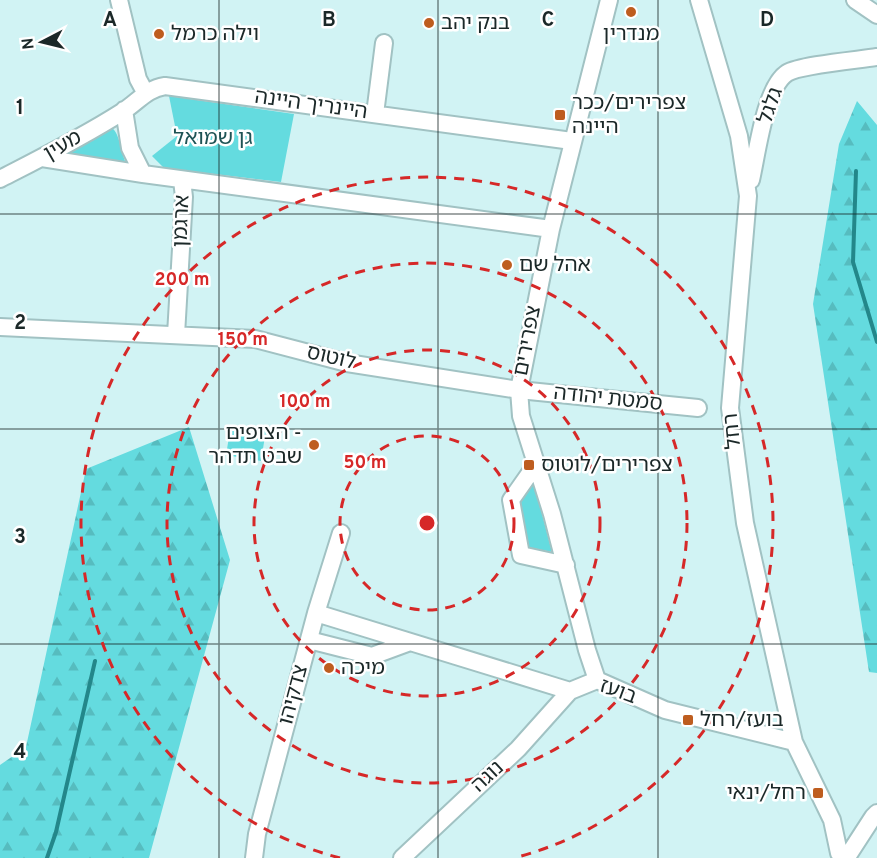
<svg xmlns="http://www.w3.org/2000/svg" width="877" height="858" viewBox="0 0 877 858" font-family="Overpass,'Noto Sans Hebrew',sans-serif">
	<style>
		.forest { fill: url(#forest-firs) }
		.park { fill: #64dbdf }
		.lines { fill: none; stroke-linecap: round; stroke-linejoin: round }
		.stream { stroke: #23878a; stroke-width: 4 }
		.minor-casing { stroke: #a1c2c3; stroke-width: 20 }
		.minor { stroke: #fff; stroke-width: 16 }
		.grid { fill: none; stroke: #1b2828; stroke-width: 1.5; stroke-opacity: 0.55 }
		.ring { fill: none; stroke: #d62828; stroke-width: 3; stroke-dasharray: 10 8 }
		.poi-dot { fill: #be5d1f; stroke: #fff; stroke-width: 2 }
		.labels { text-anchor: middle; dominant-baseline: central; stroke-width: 5; stroke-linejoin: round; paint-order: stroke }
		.poi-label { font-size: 21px; fill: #1b2828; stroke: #fff; text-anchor: start }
		.street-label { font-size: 21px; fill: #1b2828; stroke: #fff }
		.park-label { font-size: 21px; fill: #1e5355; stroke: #fff }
		.grid-label { font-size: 20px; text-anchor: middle; font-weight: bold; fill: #1b2828; stroke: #fff; stroke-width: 5; stroke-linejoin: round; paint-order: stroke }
		.centre { fill: #d62828; stroke: #fff; stroke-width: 3 }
		.ring-label { font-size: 18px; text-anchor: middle; font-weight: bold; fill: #d62828; stroke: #fff; stroke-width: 5; stroke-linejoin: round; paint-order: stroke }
	</style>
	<defs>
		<pattern id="forest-firs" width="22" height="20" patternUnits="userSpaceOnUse" patternTransform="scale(1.5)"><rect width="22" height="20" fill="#64dbdf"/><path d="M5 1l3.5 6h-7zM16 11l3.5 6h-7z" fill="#56bcbf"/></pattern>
	</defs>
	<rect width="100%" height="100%" fill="#d1f3f4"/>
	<path class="forest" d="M 857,101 L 877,125 L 877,673 L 869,672 L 813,304 L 839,144 Z
		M 189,427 L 230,560 L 149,858 L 0,858 L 0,765 L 26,747 L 86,469 Z"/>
	<path class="park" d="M 169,96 L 294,114 L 281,182 L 164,168 L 152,156 L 177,136 Z
		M 112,128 C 120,134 121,153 126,163 L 120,166 L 118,161 L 71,156 L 69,151 Z
		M 231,425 L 266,430 L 261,461 L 226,455 Z
		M 534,483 L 552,552 L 527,547 L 519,501 Z"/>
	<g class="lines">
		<path class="stream" d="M 856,171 L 853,262 L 877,342
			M 47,858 L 56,832 L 95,661"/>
		<g class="minor-casing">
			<path id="minor" d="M 119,0 L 138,79 L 145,92
				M 699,0 L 739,136 L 748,196 L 730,408 L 745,523 L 794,742 L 832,820 L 839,853
				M 855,0 L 877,15
				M 124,110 L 130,148 L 143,174
				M 375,114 L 384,43
				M 42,158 L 143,174 L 551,229
				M 0,179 C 41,158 83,137 122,112 C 138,102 146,89 165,86 L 572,141
				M 751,180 C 757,154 765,87 787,73 C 800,65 858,60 877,57
				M 0,327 L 255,339 L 347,363 L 519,390 L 698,408
				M 176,335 L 184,197 L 182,180
				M 537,463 L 511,500 L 521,555 L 566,565
				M 316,613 L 570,691 L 597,680 L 665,710 L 794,742
				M 309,640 L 372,656 L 410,642
				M 597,680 L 587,650 L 552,514 L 521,416 L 519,390 L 551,229 L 609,0
				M 849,854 L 873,817 L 877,813
				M 254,858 L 257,834 L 316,613 L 341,533
				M 402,858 L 518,749 L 570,691"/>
		</g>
		<use href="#minor" class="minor"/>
	</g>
	<path class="grid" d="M 219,0 L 219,858M 438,0 L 438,858M 658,0 L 658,858M 0,214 L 877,214M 0,429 L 877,429M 0,644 L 877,644"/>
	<g class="ring">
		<circle cx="427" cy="523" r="87"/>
		<circle cx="427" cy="523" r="173"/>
		<circle cx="427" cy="523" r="260"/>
		<path d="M340 858A346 346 0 1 1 514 858"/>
	</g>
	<g class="poi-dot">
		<circle cx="631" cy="12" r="6"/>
		<circle cx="429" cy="23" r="6"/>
		<circle cx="159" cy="34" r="6"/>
		<rect x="554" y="109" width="12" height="12" rx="3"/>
		<circle cx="507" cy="265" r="6"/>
		<circle cx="314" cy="445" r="6"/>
		<rect x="523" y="459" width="12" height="12" rx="3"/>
		<circle cx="329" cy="668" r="6"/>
		<rect x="682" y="714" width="12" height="12" rx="3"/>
		<rect x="812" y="787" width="12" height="12" rx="3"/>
	</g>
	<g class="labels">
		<g class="poi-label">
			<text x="441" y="23">בנק יהב</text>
			<text x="171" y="34">וילה כרמל</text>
			<text x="631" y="34" text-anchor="middle">מנדרין</text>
			<text x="572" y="103">צפרירים/ככר<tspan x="572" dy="24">היינה</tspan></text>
			<text x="519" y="265">אהל שם</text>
			<text x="302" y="433" text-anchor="end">הצופים -<tspan x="302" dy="24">שבט תדהר</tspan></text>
			<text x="541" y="465">צפרירים/לוטוס</text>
			<text x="341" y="668">מיכה</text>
			<text x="700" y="720">בועז/רחל</text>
			<text x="806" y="793" text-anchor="end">רחל/ינאי</text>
		</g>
		<g class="street-label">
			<text transform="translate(311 105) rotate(8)">היינריך היינה</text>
			<text transform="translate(771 106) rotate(-71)">גלגל</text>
			<text transform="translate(63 146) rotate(-30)">מעין</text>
			<text transform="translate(182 221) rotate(-88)">ארגמן</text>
			<text transform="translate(528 341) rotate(-79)">צפרירים</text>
			<text transform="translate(331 358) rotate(13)">לוטוס</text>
			<text transform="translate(608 399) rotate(6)">סמטת יהודה</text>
			<text transform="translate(733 431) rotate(-96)">רחל</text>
			<text transform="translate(618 692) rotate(20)">בועז</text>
			<text transform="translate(294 695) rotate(-75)">צדקיהו</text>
			<text transform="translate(488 777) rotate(-43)">נוגה</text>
		</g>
		<g class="park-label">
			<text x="213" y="138">גן שמואל</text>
		</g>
	</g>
	<g class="grid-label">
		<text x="110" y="26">A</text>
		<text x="329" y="26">B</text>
		<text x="548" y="26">C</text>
		<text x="767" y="26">D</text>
		<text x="20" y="114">1</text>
		<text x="20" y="329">2</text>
		<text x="20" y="543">3</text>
		<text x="20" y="758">4</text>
	</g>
	<circle cx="427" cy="523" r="9" class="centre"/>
	<g class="ring-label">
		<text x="182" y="285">200 m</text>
		<text x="243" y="345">150 m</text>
		<text x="305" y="407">100 m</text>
		<text x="365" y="468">50 m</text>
	</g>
	<g transform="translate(42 42) rotate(263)" stroke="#ffffff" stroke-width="4.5" paint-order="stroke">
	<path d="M0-4.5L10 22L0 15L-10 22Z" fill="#1b2828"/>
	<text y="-9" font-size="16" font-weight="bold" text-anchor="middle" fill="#1b2828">N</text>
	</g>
</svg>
